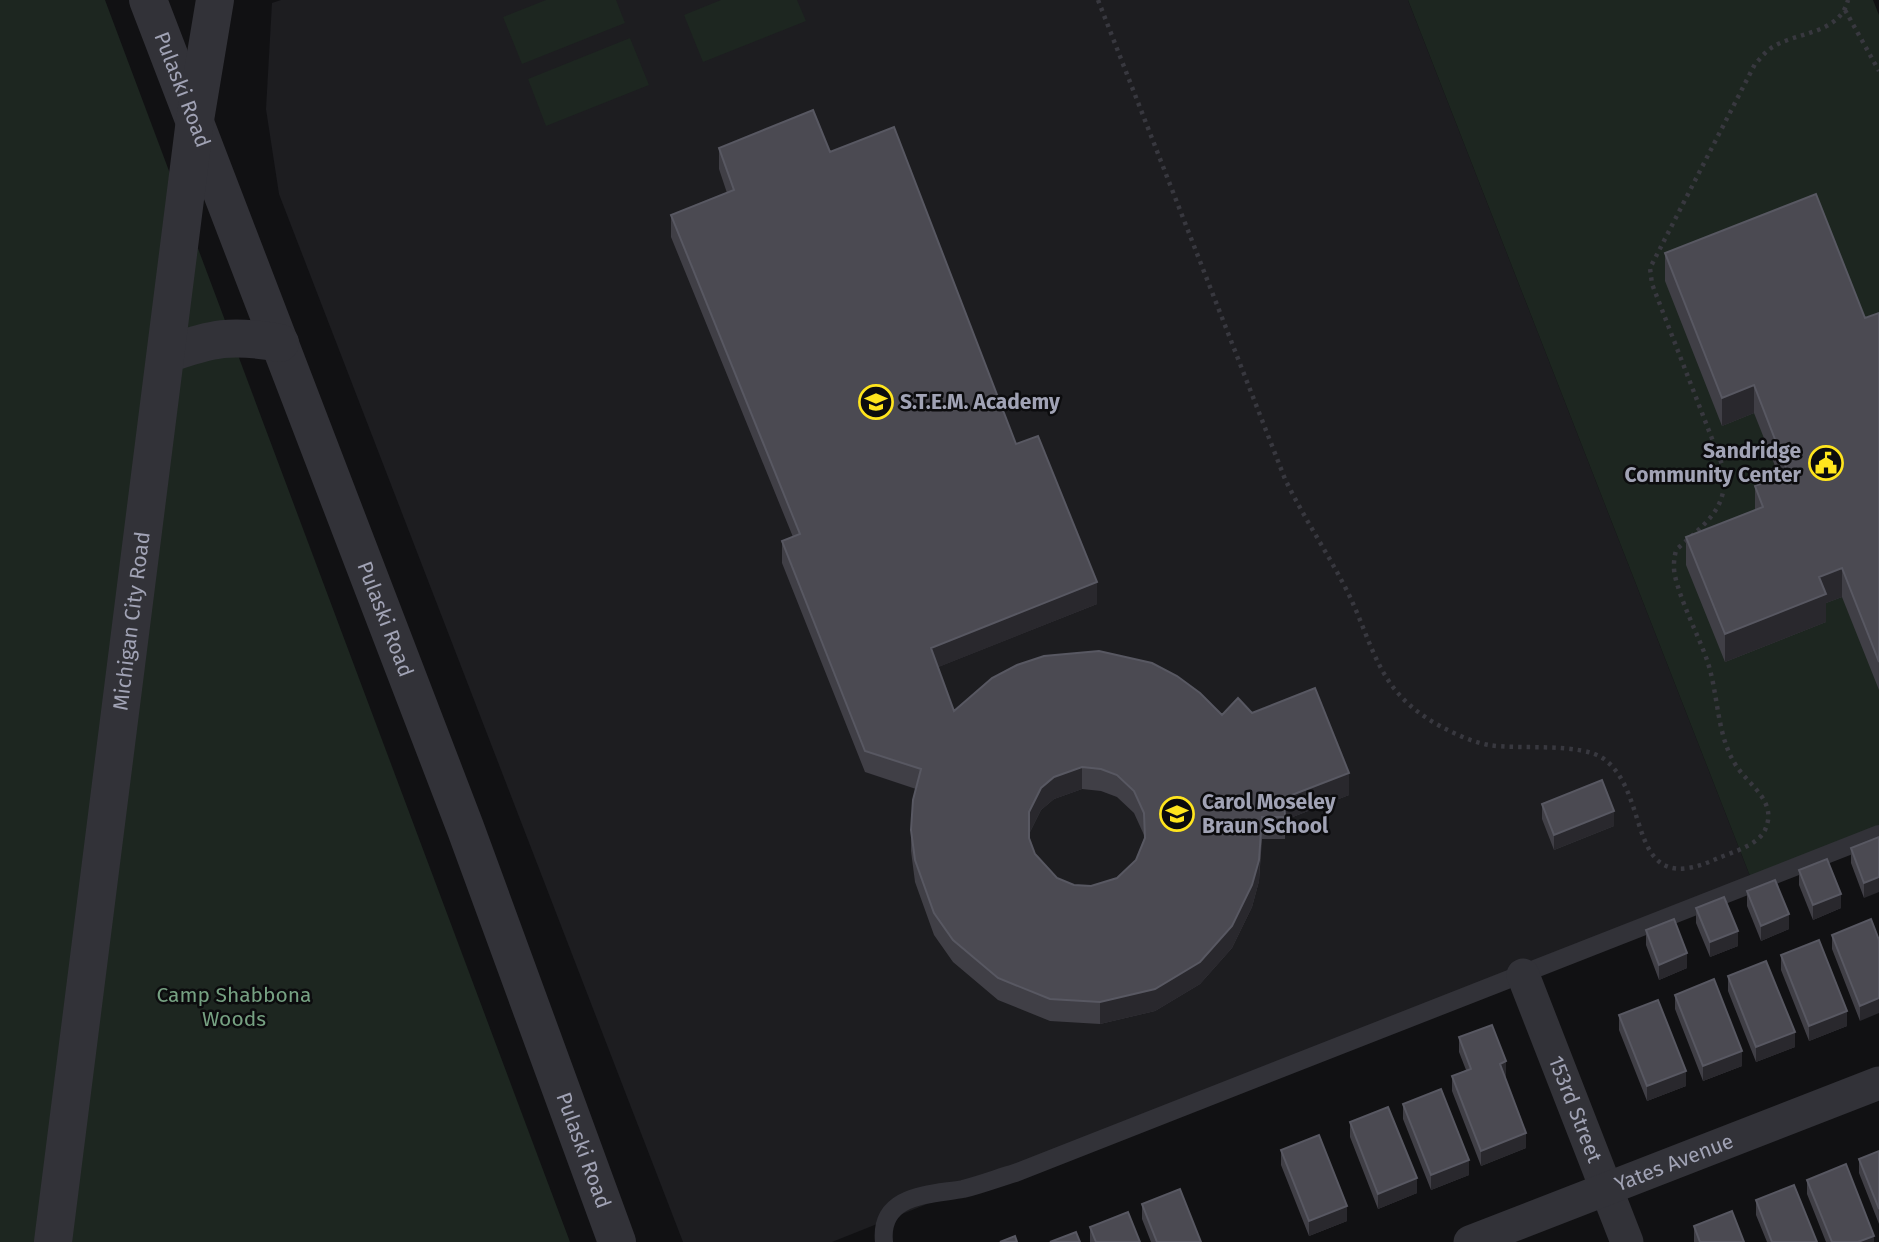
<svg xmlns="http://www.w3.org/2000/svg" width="1879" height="1242" viewBox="0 0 1879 1242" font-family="'Fira Sans',sans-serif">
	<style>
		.built { fill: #1d1d20 }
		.green { fill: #1d2620 }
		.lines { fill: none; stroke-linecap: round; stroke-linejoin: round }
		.path { stroke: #38383f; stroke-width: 4.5; stroke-dasharray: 3.5 5; stroke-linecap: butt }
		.service { stroke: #323238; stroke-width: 18 }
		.minor { stroke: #323238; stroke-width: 33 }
		.tertiary { stroke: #323238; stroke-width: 38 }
		.wall { fill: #403f46; fill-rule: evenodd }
		.shaded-wall { fill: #29282d }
		.building { fill: #4b4a52; stroke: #585862; stroke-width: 2; fill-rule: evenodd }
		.labels { text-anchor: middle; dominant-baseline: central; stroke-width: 5; stroke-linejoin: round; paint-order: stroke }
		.street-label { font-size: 21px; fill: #a1a3b5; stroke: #0c0c0e }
		.poi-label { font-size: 21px; font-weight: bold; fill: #a1a3b5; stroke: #0c0c0e; text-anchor: start }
		.park-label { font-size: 21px; fill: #76a182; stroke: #0c0c0e }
	</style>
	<rect width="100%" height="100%" fill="#111113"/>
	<path class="built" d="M 281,0 L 1408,0 L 1750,876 L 832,1242 L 683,1242 L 279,194 L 266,109 L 272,3 Z"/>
	<path class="green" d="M 0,0 L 105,0 L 570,1242 L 0,1242 Z
		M 546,0 L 616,0 L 625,23 L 522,64 L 503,17 Z
		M 721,0 L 797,0 L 806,21 L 703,62 L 684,15 Z
		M 1408,0 L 1873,0 L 1879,15 L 1879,825 L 1750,876 Z
		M 630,38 L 649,85 L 546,126 L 528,79 Z"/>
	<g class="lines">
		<path class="path" d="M 1098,0 L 1285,479 C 1303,516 1325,549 1344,585 C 1375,644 1374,690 1440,726 C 1455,734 1472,742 1489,745 C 1519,750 1581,742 1604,759 C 1653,795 1624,901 1716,859 C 1732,852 1757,846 1765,830 C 1778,802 1750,786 1737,767 C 1716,736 1719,695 1707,660 C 1697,632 1682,605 1675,576 C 1673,567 1674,559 1676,550 C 1704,524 1730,509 1723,467 L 1652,284 L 1650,268 L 1755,64 C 1760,59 1765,52 1771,48 C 1797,31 1839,35 1848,0
			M 1845,10 L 1879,71"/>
		<path class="service" d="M 884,1242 C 879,1194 929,1195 963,1189 C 980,1185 998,1178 1015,1173 L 1879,834"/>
		<g class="minor">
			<path id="s1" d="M 1523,975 L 1627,1242"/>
			<path id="s2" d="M 1470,1242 L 1879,1083"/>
		</g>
		<g class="tertiary">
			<path id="s3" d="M 148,0 L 465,827 L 617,1242"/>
			<path d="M 167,354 C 213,338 231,334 280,343"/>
			<path id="s4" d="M 53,1242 L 195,120 L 215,0"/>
		</g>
	</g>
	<path class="wall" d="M 719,148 L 830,152 L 1016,444 L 1097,604 L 938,667 L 954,711 L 1222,715 L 1252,713 L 1349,795 L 1285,820 L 1285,839 L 1262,839 L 1259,881 L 1252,907 L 1232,948 L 1200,984 L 1155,1011 L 1100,1024 L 1050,1021 L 998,1000 L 953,962 L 934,935 L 915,882 L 911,851 L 911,830 L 916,789 L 865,772 L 782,563 L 782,541 L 793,537 L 671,237 L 671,215 L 727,193 L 719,169 ZM 1082,789 L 1101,791 L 1117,797 L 1134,813 L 1144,835 L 1144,839 L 1136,860 L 1117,878 L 1091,886 L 1074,885 L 1057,878 L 1035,854 L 1029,839 L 1029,834 L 1041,810 L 1054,799 Z
		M 1665,253 L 1865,318 L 1879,313 L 1879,690 L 1842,597 L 1826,603 L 1826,622 L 1725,662 L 1686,565 L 1686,537 L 1755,510 L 1755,486 L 1779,476 L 1754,413 L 1722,426 L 1665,281 Z
		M 1542,804 L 1614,826 L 1554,850 L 1542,819 Z
		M 1879,837 L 1864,898 L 1851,863 L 1851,848 Z
		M 1799,870 L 1841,908 L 1813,920 L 1799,885 Z
		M 1747,891 L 1789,929 L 1761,941 L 1747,906 Z
		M 1696,908 L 1738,946 L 1710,957 L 1696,923 Z
		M 1871,919 L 1860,1021 L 1832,949 L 1832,935 Z
		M 1646,930 L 1687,968 L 1659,980 L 1646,945 Z
		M 1781,955 L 1847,1026 L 1809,1041 L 1781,970 Z
		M 1728,976 L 1795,1047 L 1756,1062 L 1728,991 Z
		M 1675,995 L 1742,1066 L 1703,1081 L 1675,1009 Z
		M 1619,1015 L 1686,1086 L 1647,1101 L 1619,1030 Z
		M 1459,1037 L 1506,1076 L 1505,1077 L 1526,1148 L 1481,1166 L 1452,1091 L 1452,1076 L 1466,1070 L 1459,1052 Z
		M 1403,1104 L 1469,1175 L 1431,1190 L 1403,1119 Z
		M 1350,1122 L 1417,1193 L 1378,1209 L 1350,1137 Z
		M 1281,1150 L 1347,1221 L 1309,1236 L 1281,1165 Z
		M 1879,1151 L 1879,1224 L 1859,1173 L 1859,1159 Z
		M 1807,1180 L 1874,1242 L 1826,1242 L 1807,1194 Z
		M 1756,1200 L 1817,1242 L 1767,1242 L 1756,1215 Z
		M 1142,1204 L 1201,1242 L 1151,1242 L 1142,1219 Z
		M 1694,1226 L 1744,1242 L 1694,1242 Z
		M 1090,1227 L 1140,1242 L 1090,1242 Z"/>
	<path class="shaded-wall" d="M 1754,385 L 1754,413 L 1722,426 L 1722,398 Z
		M 1842,568 L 1842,597 L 1826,603 L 1826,622 L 1725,662 L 1725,634 L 1819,577 Z
		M 1097,582 L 1097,604 L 931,670 L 931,648 Z
		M 1082,767 L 1082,789 L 1054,799 L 1041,810 L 1029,834 L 1029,812 L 1041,788 L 1054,777 Z
		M 1349,773 L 1349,795 L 1285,820 L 1284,798 Z
		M 1614,811 L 1614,826 L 1554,850 L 1554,835 Z
		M 1262,817 L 1259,881 L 1252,907 L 1232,948 L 1200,984 L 1155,1011 L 1100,1024 L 1100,1002 Z
		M 1879,877 L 1879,892 L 1864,898 L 1864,883 Z
		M 1841,894 L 1841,908 L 1813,920 L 1813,905 Z
		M 1789,914 L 1789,929 L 1761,941 L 1761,926 Z
		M 1738,931 L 1738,946 L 1710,957 L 1710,942 Z
		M 1687,953 L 1687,968 L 1659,980 L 1659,965 Z
		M 1879,998 L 1879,1013 L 1860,1021 L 1860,1006 Z
		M 1847,1011 L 1847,1026 L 1809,1041 L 1809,1026 Z
		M 1795,1032 L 1795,1047 L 1756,1062 L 1756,1047 Z
		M 1742,1051 L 1742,1066 L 1703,1081 L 1703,1066 Z
		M 1506,1061 L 1506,1076 L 1500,1079 L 1500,1064 Z
		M 1686,1071 L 1686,1086 L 1647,1101 L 1647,1086 Z
		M 1526,1133 L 1526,1148 L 1481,1166 L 1481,1151 Z
		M 1469,1160 L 1469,1175 L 1431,1190 L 1431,1175 Z
		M 1417,1178 L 1417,1193 L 1378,1209 L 1378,1194 Z
		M 1347,1206 L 1347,1221 L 1309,1236 L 1309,1221 Z
		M 1874,1236 L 1874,1242 L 1858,1242 Z"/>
	<path class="building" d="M 813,110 L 830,152 L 894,127 L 1016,444 L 1038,436 L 1097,582 L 931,648 L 954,711 L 992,678 L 1017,665 L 1044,656 L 1099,651 L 1152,663 L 1177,676 L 1200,693 L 1222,715 L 1238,698 L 1252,713 L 1315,688 L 1349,773 L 1284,798 L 1285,817 L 1262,817 L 1259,860 L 1252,885 L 1232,926 L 1200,962 L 1155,989 L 1100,1002 L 1050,999 L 998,978 L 953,940 L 934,913 L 915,860 L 911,830 L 913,800 L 921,769 L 865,751 L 782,541 L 800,534 L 671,215 L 734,190 L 719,148 ZM 1082,767 L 1101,769 L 1117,775 L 1134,791 L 1144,813 L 1145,838 L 1136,860 L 1117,878 L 1091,886 L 1074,885 L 1057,878 L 1035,854 L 1029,838 L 1029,812 L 1041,788 L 1054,777 Z
		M 1816,194 L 1865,318 L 1879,313 L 1879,662 L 1842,568 L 1819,577 L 1826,594 L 1725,634 L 1686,537 L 1763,507 L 1755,486 L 1788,473 L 1754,385 L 1722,398 L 1665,253 Z
		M 1602,780 L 1614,811 L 1554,835 L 1542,804 Z
		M 1879,837 L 1879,877 L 1864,883 L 1851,848 Z
		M 1827,859 L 1841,894 L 1813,905 L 1799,870 Z
		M 1775,880 L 1789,914 L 1761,926 L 1747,891 Z
		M 1724,897 L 1738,931 L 1710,942 L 1696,908 Z
		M 1674,919 L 1687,953 L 1659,965 L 1646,930 Z
		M 1871,919 L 1879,940 L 1879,998 L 1860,1006 L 1832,935 Z
		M 1819,940 L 1847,1011 L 1809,1026 L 1781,955 Z
		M 1766,961 L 1795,1032 L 1756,1047 L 1728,976 Z
		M 1714,979 L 1742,1051 L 1703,1066 L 1675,995 Z
		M 1658,1000 L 1686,1071 L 1647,1086 L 1619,1015 Z
		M 1492,1025 L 1506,1061 L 1500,1064 L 1526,1133 L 1481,1151 L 1452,1076 L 1471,1069 L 1459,1037 Z
		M 1441,1089 L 1469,1160 L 1431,1175 L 1403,1104 Z
		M 1388,1107 L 1417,1178 L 1378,1194 L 1350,1122 Z
		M 1319,1135 L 1347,1206 L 1309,1221 L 1281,1150 Z
		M 1879,1151 L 1879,1209 L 1859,1159 Z
		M 1846,1164 L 1874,1236 L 1858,1242 L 1832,1242 L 1807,1180 Z
		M 1794,1185 L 1817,1242 L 1772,1242 L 1756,1200 Z
		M 1180,1189 L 1201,1242 L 1157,1242 L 1142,1204 Z
		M 1732,1211 L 1744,1242 L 1700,1242 L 1694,1226 Z
		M 1128,1212 L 1140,1242 L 1096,1242 L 1090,1227 Z
		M 1076,1232 L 1080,1242 L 1050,1242 Z
		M 1015,1236 L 1017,1242 L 1000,1242 Z"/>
	<defs>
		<g id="school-ring" transform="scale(1.75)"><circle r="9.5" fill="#0c0c0e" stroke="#ffe51d" stroke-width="1.5"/><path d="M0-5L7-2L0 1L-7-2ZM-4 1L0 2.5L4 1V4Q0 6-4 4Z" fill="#ffe51d"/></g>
		<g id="civic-ring" transform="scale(1.75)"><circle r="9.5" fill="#0c0c0e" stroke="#ffe51d" stroke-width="1.5"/><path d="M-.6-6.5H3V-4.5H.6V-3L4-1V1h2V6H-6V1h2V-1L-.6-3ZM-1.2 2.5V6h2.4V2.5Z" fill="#ffe51d"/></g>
	</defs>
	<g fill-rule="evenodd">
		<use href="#school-ring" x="876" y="402"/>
		<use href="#civic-ring" x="1826" y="463"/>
		<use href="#school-ring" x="1177" y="814"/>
	</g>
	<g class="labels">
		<g class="street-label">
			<text stroke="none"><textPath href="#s3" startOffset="96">Pulaski Road</textPath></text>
			<text stroke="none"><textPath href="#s3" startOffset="663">Pulaski Road</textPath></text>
			<text stroke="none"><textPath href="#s4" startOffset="626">Michigan City Road</textPath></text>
			<text stroke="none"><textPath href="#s1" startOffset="144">153rd Street</textPath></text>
			<text stroke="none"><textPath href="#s3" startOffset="1230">Pulaski Road</textPath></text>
			<text stroke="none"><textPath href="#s2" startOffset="219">Yates Avenue</textPath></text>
		</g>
		<g class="poi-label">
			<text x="900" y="402">S.T.E.M. Academy</text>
			<text x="1801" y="451" text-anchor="end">Sandridge<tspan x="1801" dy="24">Community Center</tspan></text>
			<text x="1202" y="802">Carol Moseley<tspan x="1202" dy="24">Braun School</tspan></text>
		</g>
		<g class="park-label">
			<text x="234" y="995">Camp Shabbona<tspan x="234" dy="24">Woods</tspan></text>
		</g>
	</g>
</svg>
